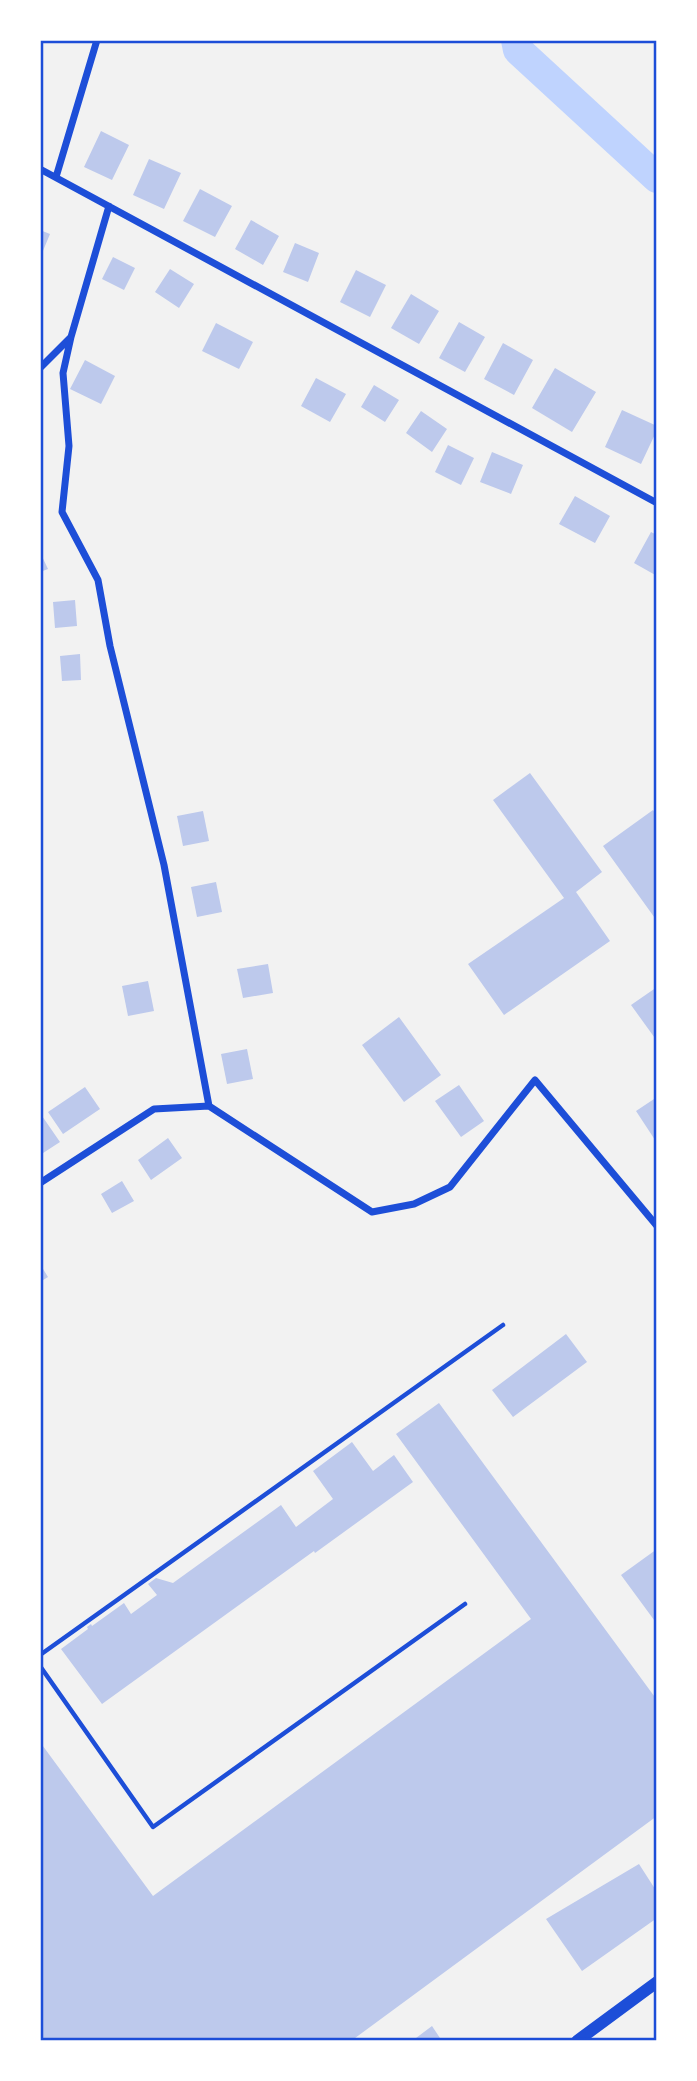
<svg xmlns="http://www.w3.org/2000/svg" width="697" height="2081" viewBox="0 0 697 2081" font-family="'IBM Plex Serif',serif">
	<style>
		.lines { fill: none; stroke-linecap: round; stroke-linejoin: round }
		.river { stroke: #bfd3fe; stroke-width: 30 }
		.building { fill: #bdc9ec }
		.service { stroke: #1d4ed8; stroke-width: 4.5 }
		.minor { stroke: #1d4ed8; stroke-width: 7 }
		.secondary { stroke: #1d4ed8; stroke-width: 12 }
		.neatline { fill: none; stroke: #1d4ed8; stroke-width: 2.5 }
	</style>
	<rect width="100%" height="100%" fill="#f2f2f2"/>
	<g class="lines">
		<path class="river" d="M 516,40 L 518,50 L 657,178"/>
	</g>
	<path class="building" d="M 101,131 L 129,145 L 112,180 L 84,167 Z
		M 149,159 L 181,173 L 164,209 L 133,195 Z
		M 200,189 L 232,206 L 215,237 L 183,221 Z
		M 251,220 L 279,236 L 263,265 L 235,249 Z
		M 40,230 L 50,234 L 40,258 Z
		M 295,243 L 319,253 L 308,282 L 283,272 Z
		M 113,257 L 135,268 L 124,290 L 102,279 Z
		M 170,269 L 194,284 L 179,308 L 155,292 Z
		M 356,270 L 386,285 L 370,317 L 340,302 Z
		M 411,294 L 439,311 L 419,344 L 391,328 Z
		M 459,322 L 485,337 L 465,372 L 439,358 Z
		M 216,323 L 253,342 L 239,369 L 202,351 Z
		M 503,343 L 533,360 L 514,395 L 484,379 Z
		M 85,360 L 115,376 L 101,404 L 70,389 Z
		M 555,368 L 596,392 L 572,432 L 532,408 Z
		M 316,378 L 346,394 L 330,422 L 301,406 Z
		M 374,385 L 399,400 L 385,422 L 361,407 Z
		M 622,410 L 657,426 L 657,430 L 641,464 L 605,447 Z
		M 421,411 L 447,429 L 432,452 L 406,433 Z
		M 448,445 L 474,458 L 461,485 L 435,472 Z
		M 492,452 L 523,465 L 511,494 L 480,482 Z
		M 575,496 L 610,516 L 595,543 L 559,524 Z
		M 651,532 L 657,535 L 657,576 L 634,563 Z
		M 40,552 L 48,569 L 40,572 Z
		M 75,600 L 77,626 L 55,628 L 53,602 Z
		M 80,654 L 81,680 L 62,681 L 60,656 Z
		M 530,773 L 602,872 L 576,892 L 610,941 L 504,1015 L 468,964 L 564,898 L 493,800 Z
		M 653,810 L 657,815 L 657,921 L 603,846 Z
		M 203,811 L 209,841 L 183,846 L 177,816 Z
		M 216,882 L 222,912 L 197,917 L 191,887 Z
		M 268,964 L 273,993 L 243,998 L 237,969 Z
		M 148,981 L 154,1011 L 128,1016 L 122,986 Z
		M 657,987 L 657,1041 L 631,1005 Z
		M 399,1017 L 441,1075 L 404,1102 L 362,1045 Z
		M 247,1049 L 253,1079 L 227,1084 L 221,1054 Z
		M 459,1085 L 484,1121 L 461,1137 L 435,1101 Z
		M 85,1087 L 100,1109 L 63,1134 L 48,1112 Z
		M 657,1097 L 657,1143 L 636,1111 Z
		M 40,1113 L 60,1142 L 40,1155 Z
		M 168,1138 L 182,1158 L 151,1180 L 138,1160 Z
		M 122,1181 L 134,1201 L 112,1213 L 101,1194 Z
		M 40,1264 L 48,1277 L 40,1282 Z
		M 566,1334 L 587,1362 L 513,1417 L 492,1390 Z
		M 439,1403 L 657,1700 L 657,1816 L 351,2041 L 40,2041 L 40,1742 L 153,1896 L 531,1619 L 396,1434 Z
		M 352,1442 L 373,1471 L 394,1455 L 413,1482 L 315,1553 L 314,1551 L 102,1704 L 61,1649 L 88,1629 L 87,1627 L 91,1624 L 92,1626 L 124,1603 L 131,1614 L 157,1595 L 148,1584 L 156,1578 L 173,1583 L 281,1505 L 296,1527 L 333,1499 L 313,1471 Z
		M 657,1549 L 657,1624 L 621,1575 Z
		M 639,1864 L 657,1892 L 657,1918 L 582,1971 L 546,1919 Z
		M 432,2026 L 442,2041 L 412,2041 Z"/>
	<g class="lines">
		<path class="service" d="M 40,1655 L 503,1325
			M 40,1666 L 153,1827 L 465,1604"/>
		<path class="minor" d="M 40,169 L 657,503
			M 56,177 L 97,40
			M 71,337 L 63,373 L 69,446 L 62,512 L 98,580 L 110,646 L 164,865 L 209,1106
			M 40,368 L 71,337 L 109,206
			M 40,1183 L 154,1109 L 209,1106 L 372,1212 L 414,1204 L 450,1187 L 535,1080 L 657,1226"/>
		<path class="secondary" d="M 577,2041 L 657,1982"/>
	</g>
	<rect width="697" height="2081" fill="none" stroke="#ffffff" stroke-width="84"/>
	<rect x="42" y="42" width="613" height="1997" class="neatline"/>
</svg>
